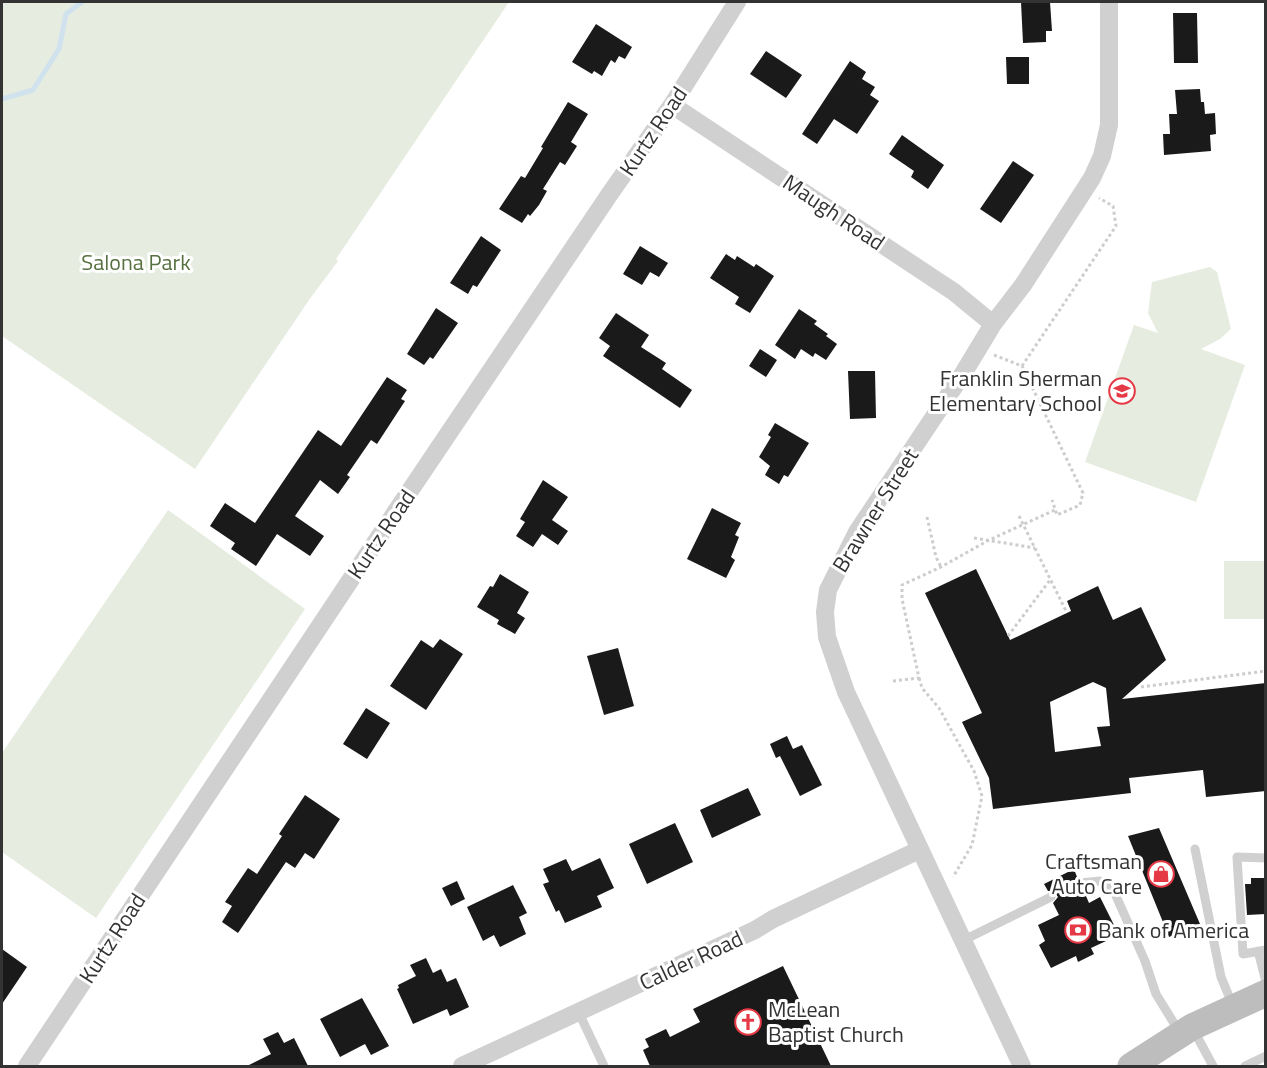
<svg xmlns="http://www.w3.org/2000/svg" width="1267" height="1068" viewBox="0 0 1267 1068" font-family="'Titillium Web',sans-serif">
	<style>
		.green { fill: #e6ecdf }
		.lines { fill: none; stroke-linecap: round; stroke-linejoin: round }
		.stream { stroke: #cfe2ee; stroke-width: 5 }
		.building { fill: #1a1a1a; fill-rule: evenodd }
		.path { stroke: #cdcdcd; stroke-width: 3; stroke-dasharray: 3 3; stroke-linecap: butt }
		.service { stroke: #d0d0d0; stroke-width: 9 }
		.minor { stroke: #d0d0d0; stroke-width: 18 }
		.secondary { stroke: #bdbdbd; stroke-width: 27 }
		.labels { text-anchor: middle; dominant-baseline: central; stroke-width: 6; stroke-linejoin: round; paint-order: stroke }
		.street-label { font-size: 22px; fill: #333; stroke: #fff }
		.park-label { font-size: 22px; fill: #56703f; stroke: #fff }
		.poi-label { font-size: 22px; fill: #333; stroke: #fff; text-anchor: end }
	</style>
	<rect width="100%" height="100%" fill="#fff"/>
	<path class="green" d="M 2,2 L 509,2 L 336,259 L 338,261 L 309,300 L 195,469 L 2,336 Z
		M 1210,267 L 1217,272 L 1231,329 L 1220,339 L 1201,349 L 1245,365 L 1196,502 L 1085,462 L 1134,325 L 1158,333 L 1148,313 L 1152,282 Z
		M 168,510 L 305,609 L 96,918 L 2,852 L 2,753 Z
		M 1224,561 L 1265,561 L 1265,619 L 1224,619 Z"/>
	<g class="lines">
		<path class="stream" d="M 2,99 L 33,90 L 59,49 L 66,14 L 82,2"/>
	</g>
	<path class="building" d="M 1021,2 L 1050,2 L 1052,31 L 1046,31 L 1046,42 L 1023,43 Z
		M 1173,13 L 1197,13 L 1198,63 L 1174,63 Z
		M 596,24 L 632,47 L 625,59 L 619,56 L 615,63 L 611,60 L 602,76 L 594,71 L 592,74 L 572,62 Z
		M 766,51 L 802,75 L 786,98 L 750,74 Z
		M 1006,57 L 1029,57 L 1029,84 L 1007,84 Z
		M 850,61 L 866,72 L 862,79 L 875,87 L 870,95 L 879,101 L 857,134 L 834,119 L 817,144 L 802,134 Z
		M 1200,89 L 1201,102 L 1204,102 L 1205,114 L 1215,113 L 1216,134 L 1210,135 L 1211,151 L 1164,155 L 1163,134 L 1170,134 L 1169,114 L 1177,114 L 1175,90 Z
		M 568,102 L 588,114 L 571,142 L 577,146 L 565,165 L 560,162 L 543,189 L 547,191 L 539,205 L 530,216 L 528,214 L 522,223 L 499,209 L 521,176 L 525,178 L 543,148 L 541,147 Z
		M 902,135 L 944,165 L 928,189 L 911,177 L 914,171 L 889,154 Z
		M 1013,161 L 1034,175 L 1001,223 L 980,209 Z
		M 481,236 L 501,250 L 477,287 L 473,285 L 468,294 L 450,283 Z
		M 640,246 L 668,263 L 659,277 L 650,272 L 642,285 L 623,274 Z
		M 726,254 L 735,260 L 737,256 L 754,267 L 756,264 L 774,276 L 750,313 L 735,304 L 739,297 L 710,278 Z
		M 436,308 L 458,323 L 433,359 L 430,357 L 424,365 L 407,354 Z
		M 799,309 L 817,321 L 814,324 L 828,334 L 826,336 L 837,344 L 826,360 L 815,353 L 813,357 L 801,349 L 795,359 L 775,345 Z
		M 616,313 L 649,335 L 641,347 L 666,363 L 662,369 L 692,390 L 680,408 L 603,356 L 610,346 L 599,338 Z
		M 760,349 L 777,360 L 766,377 L 749,366 Z
		M 848,371 L 875,371 L 876,418 L 850,419 Z
		M 387,377 L 407,390 L 401,399 L 405,401 L 377,444 L 371,440 L 347,475 L 350,477 L 338,494 L 320,480 L 295,516 L 324,536 L 310,556 L 277,534 L 256,566 L 231,549 L 235,543 L 210,526 L 225,503 L 255,523 L 318,430 L 341,446 Z
		M 775,423 L 809,443 L 788,477 L 784,475 L 779,484 L 765,475 L 770,466 L 759,457 L 771,437 L 768,435 Z
		M 543,480 L 568,497 L 552,520 L 568,531 L 558,545 L 542,534 L 533,547 L 516,536 L 525,522 L 520,519 Z
		M 712,508 L 741,523 L 735,535 L 739,537 L 731,557 L 735,560 L 726,578 L 687,559 Z
		M 976,569 L 1010,640 L 1071,611 L 1067,601 L 1098,586 L 1113,620 L 1141,607 L 1166,660 L 1122,699 L 1266,683 L 1266,791 L 1206,797 L 1203,770 L 1129,778 L 1131,793 L 993,809 L 989,778 L 962,722 L 982,713 L 925,593 ZM 1093,682 L 1106,688 L 1110,726 L 1097,727 L 1101,746 L 1055,752 L 1050,702 Z
		M 500,574 L 529,592 L 517,613 L 525,618 L 515,634 L 497,624 L 499,620 L 477,607 L 490,586 L 493,587 Z
		M 440,639 L 463,654 L 426,710 L 390,686 L 421,640 L 433,648 Z
		M 618,648 L 634,706 L 604,715 L 587,656 Z
		M 366,708 L 390,723 L 367,759 L 343,744 Z
		M 787,736 L 793,749 L 802,745 L 822,785 L 800,796 L 780,756 L 776,758 L 770,744 Z
		M 748,788 L 761,815 L 712,838 L 700,810 Z
		M 305,795 L 340,819 L 314,859 L 305,853 L 295,868 L 286,862 L 238,933 L 222,922 L 232,906 L 225,902 L 248,868 L 257,874 L 282,836 L 279,834 Z
		M 675,823 L 693,862 L 647,884 L 629,844 Z
		M 1159,828 L 1200,924 L 1169,937 L 1128,836 Z
		M 600,858 L 614,888 L 597,896 L 602,907 L 565,923 L 559,910 L 556,912 L 543,884 L 549,882 L 543,869 L 566,859 L 572,871 Z
		M 1074,869 L 1077,877 L 1074,881 L 1074,886 L 1078,889 L 1083,889 L 1089,903 L 1100,897 L 1119,935 L 1091,948 L 1094,954 L 1078,962 L 1076,956 L 1051,968 L 1039,945 L 1045,941 L 1038,925 L 1059,915 L 1053,903 L 1058,897 L 1054,891 L 1048,891 L 1044,884 Z
		M 1251,878 L 1266,878 L 1266,914 L 1247,915 L 1245,884 L 1251,884 Z
		M 457,881 L 465,899 L 451,906 L 442,888 Z
		M 513,885 L 527,913 L 519,917 L 526,934 L 500,947 L 494,935 L 483,941 L 467,907 Z
		M 2,949 L 27,967 L 2,1004 Z
		M 426,958 L 433,973 L 441,969 L 447,982 L 456,978 L 469,1007 L 450,1016 L 447,1009 L 413,1024 L 397,989 L 399,988 L 398,985 L 416,976 L 410,965 Z
		M 783,966 L 831,1066 L 650,1066 L 643,1050 L 649,1047 L 645,1039 L 666,1029 L 670,1037 L 700,1022 L 693,1009 Z
		M 362,998 L 389,1046 L 371,1055 L 365,1044 L 340,1057 L 320,1019 Z
		M 278,1032 L 284,1043 L 294,1038 L 308,1066 L 247,1066 L 271,1054 L 263,1039 Z"/>
	<g class="lines">
		<path class="path" d="M 994,355 L 1022,366 L 1083,493 L 1080,505 L 1057,515 L 1052,500
			M 1022,366 L 1116,226 L 1113,206 L 1099,198
			M 1019,516 L 1067,613
			M 927,517 L 936,557 L 941,567
			M 974,538 L 1035,548
			M 1008,636 L 1050,580
			M 919,678 L 922,688 L 939,708 L 974,771 L 982,796 L 972,845 L 953,877
			M 893,681 L 919,678 L 902,599 L 902,585 L 941,567 L 989,540 L 1055,510
			M 1141,687 L 1266,671"/>
		<path class="service" d="M 1195,849 L 1221,977 L 1233,1006
			M 1266,858 L 1237,857 L 1243,954 L 1266,950
			M 1080,883 L 1100,881 L 1112,887 L 1145,961 L 1156,994 L 1180,1033
			M 964,940 L 1051,897
			M 1258,951 L 1266,982
			M 579,1013 L 604,1066
			M 1193,1029 L 1213,1066
			M 1245,1066 L 1266,1056"/>
		<path class="minor" d="M 672,105 L 954,292 L 993,324
			M 27,1066 L 401,504 L 609,195 L 672,105 L 737,2
			M 462,1066 L 755,930 L 773,919 L 919,850
			M 1022,1066 L 846,692 L 827,637 L 825,612 L 828,590 L 857,532 L 964,372 L 993,324 L 1023,285 L 1092,178 L 1102,156 L 1109,125 L 1109,2"/>
		<path class="secondary" d="M 1131,1066 L 1192,1027 L 1266,993"/>
	</g>
	<defs>
		<g id="school-ring" transform="scale(1.35)"><circle r="9.5" fill="#fff" stroke="#e63946" stroke-width="1.5"/><path d="M0-5L7-2L0 1L-7-2ZM-4 1L0 2.5L4 1V4Q0 6-4 4Z" fill="#e63946"/></g>
		<g id="shop-ring" transform="scale(1.35)"><circle r="9.5" fill="#fff" stroke="#e63946" stroke-width="1.5"/><path d="M-5-2.5h2.3a2.7 3.5 0 0 1 5.4 0H5L5.5 6h-11ZM-1.5-2.5h3a1.5 2.3 0 0 0-3 0Z" fill="#e63946"/></g>
		<g id="bank-ring" transform="scale(1.35)"><circle r="9.5" fill="#fff" stroke="#e63946" stroke-width="1.5"/><path d="M-6-4H6V4H-6ZM0-2.3a2.3 2.3 0 1 0 0 4.6a2.3 2.3 0 1 0 0-4.6Z" fill="#e63946"/></g>
		<g id="church-ring" transform="scale(1.35)"><circle r="9.5" fill="#fff" stroke="#e63946" stroke-width="1.5"/><path d="M-1.2-6h2.4v3.5h3.3v2.4h-3.3V6h-2.4V-.1h-3.3v-2.4h3.3Z" fill="#e63946"/></g>
	</defs>
	<g fill-rule="evenodd">
		<use href="#school-ring" x="1122" y="391"/>
		<use href="#shop-ring" x="1161" y="874"/>
		<use href="#bank-ring" x="1078" y="930"/>
		<use href="#church-ring" x="748" y="1022"/>
	</g>
	<g class="labels">
		<g class="street-label">
			<text transform="translate(653 131) rotate(-56)">Kurtz Road</text>
			<text transform="translate(834 212) rotate(34)">Maugh Road</text>
			<text transform="translate(875 510) rotate(-58)">Brawner Street</text>
			<text transform="translate(381 534) rotate(-56)">Kurtz Road</text>
			<text transform="translate(112 938) rotate(-57)">Kurtz Road</text>
			<text transform="translate(691 960) rotate(-25)">Calder Road</text>
		</g>
		<g class="park-label">
			<text x="136" y="262">Salona Park</text>
		</g>
		<g class="poi-label">
			<text x="1102" y="378">Franklin Sherman<tspan x="1102" dy="25">Elementary School</tspan></text>
			<text x="1142" y="861">Craftsman<tspan x="1142" dy="25">Auto Care</tspan></text>
			<text x="1098" y="930" text-anchor="start">Bank of America</text>
			<text x="768" y="1009" text-anchor="start">McLean<tspan x="768" dy="25">Baptist Church</tspan></text>
		</g>
	</g>
	<rect width="1267" height="1068" fill="none" stroke="#333333" stroke-width="6"/>
</svg>
